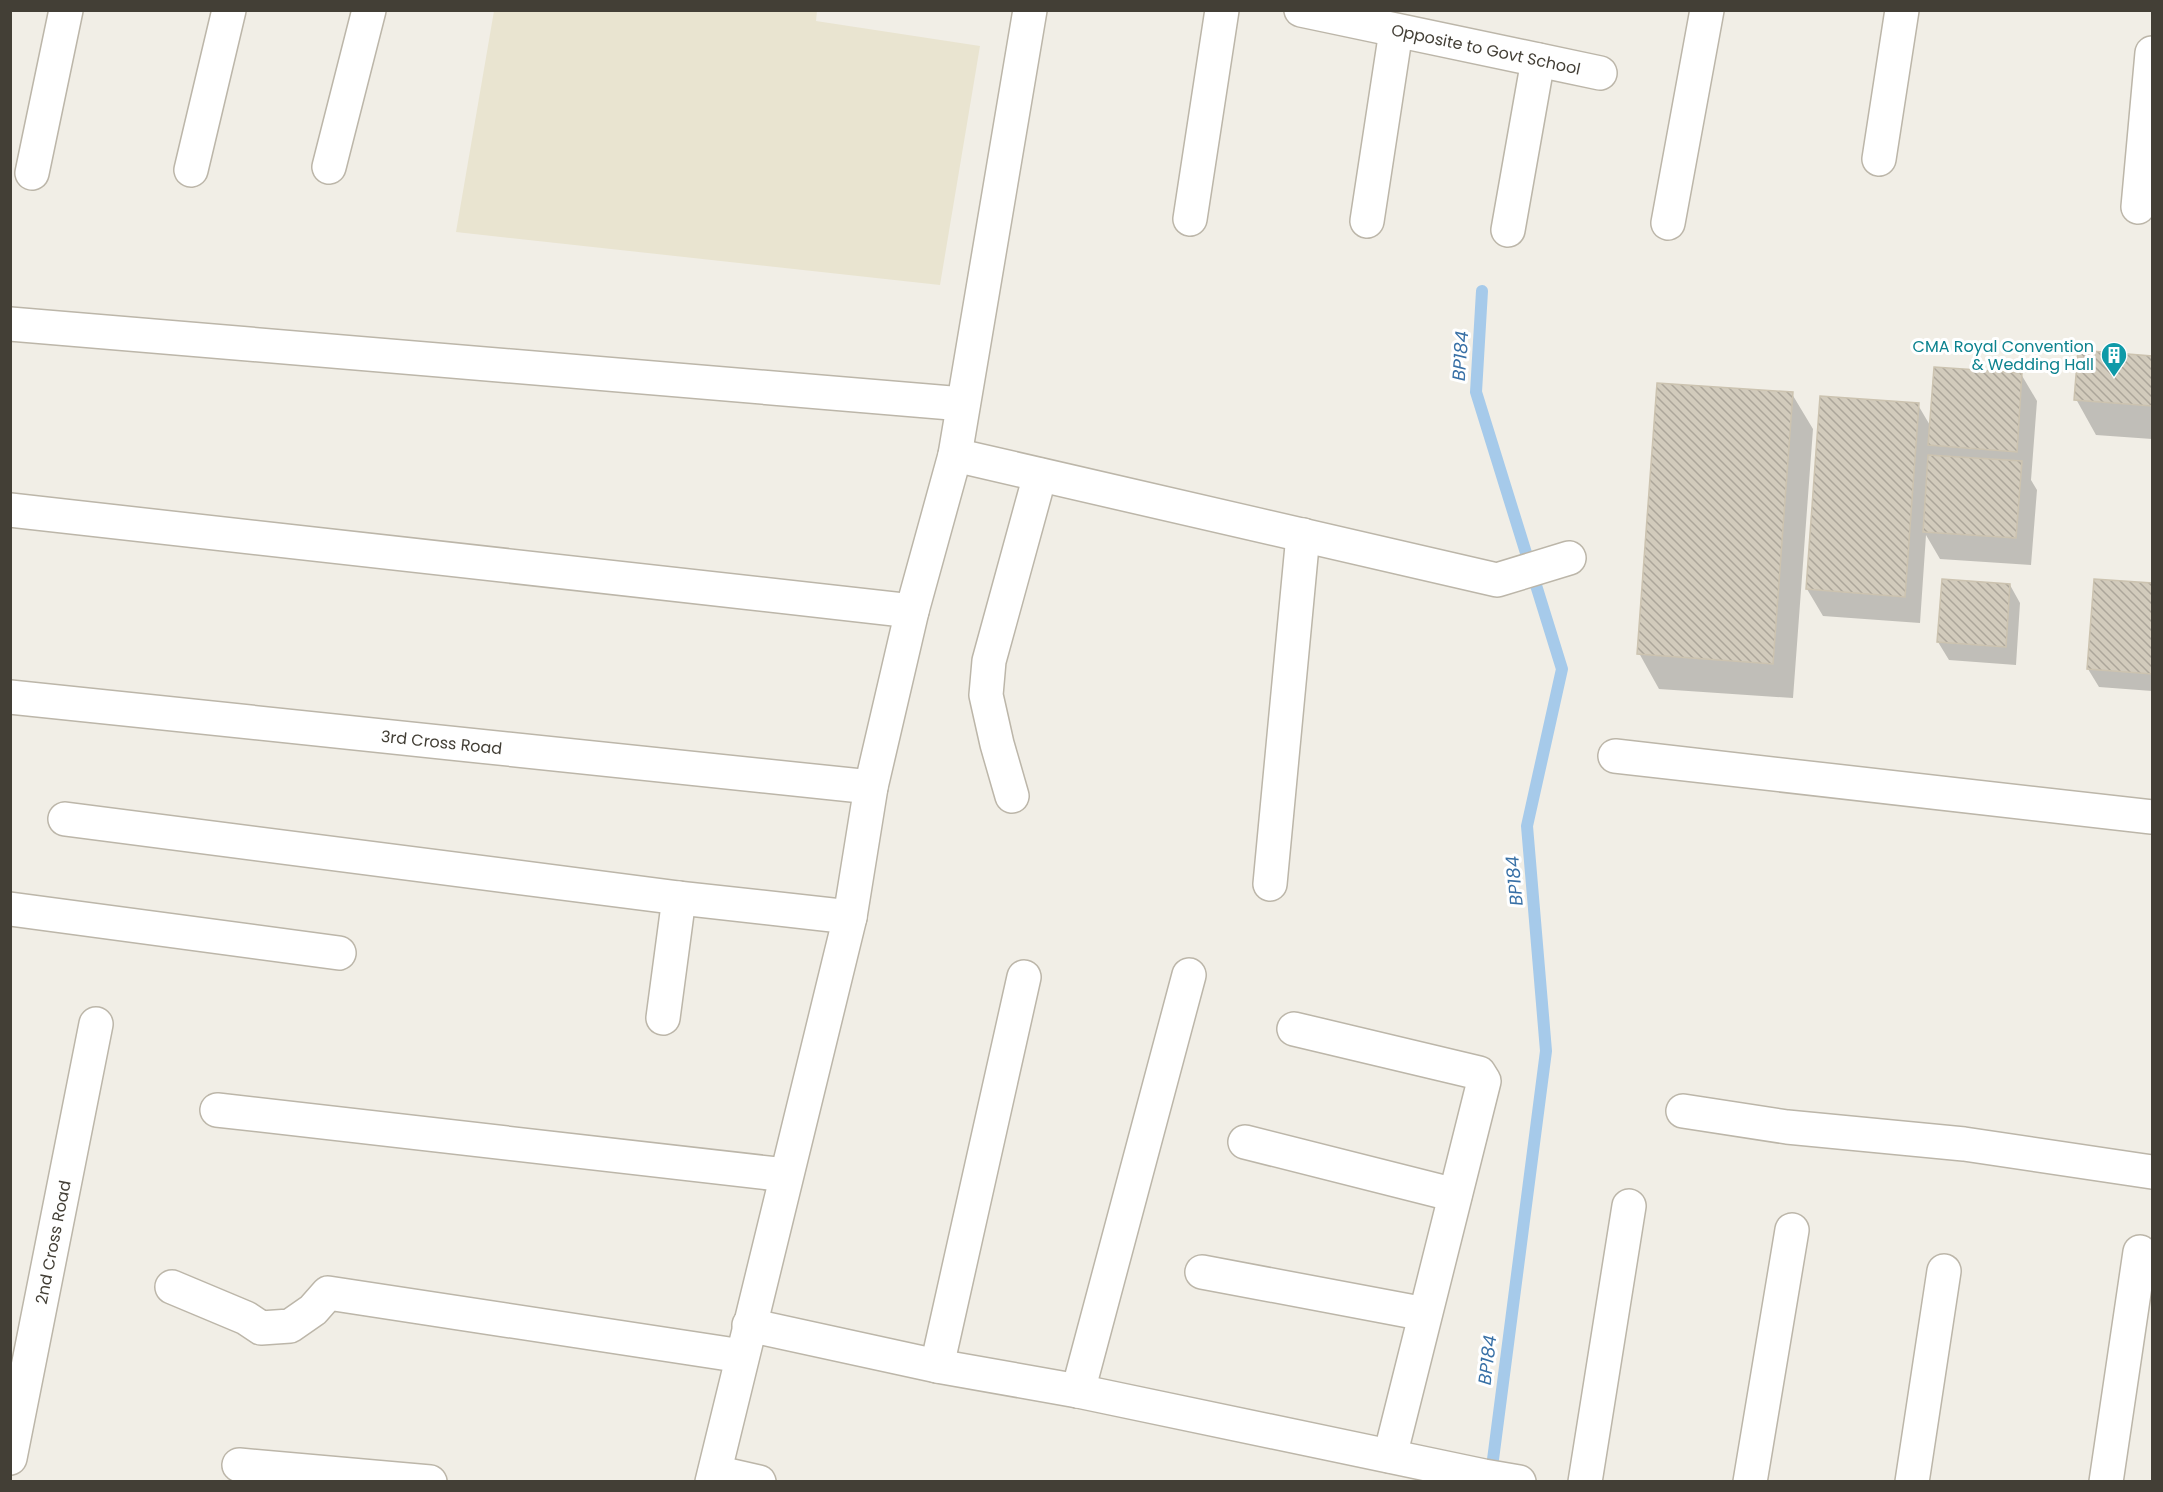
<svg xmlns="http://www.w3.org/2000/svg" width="2163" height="1492" viewBox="0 0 2163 1492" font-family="Poppins,sans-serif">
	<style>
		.education { fill: #e9e4d0 }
		.shadow { fill: #0003 }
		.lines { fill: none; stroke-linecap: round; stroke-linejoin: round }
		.stream { stroke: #a6caea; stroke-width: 12 }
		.building { fill: url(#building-back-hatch); stroke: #ccc3b0; stroke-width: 1.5 }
		.minor-casing { stroke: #bcb6a9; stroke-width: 36 }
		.minor { stroke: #fff; stroke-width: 33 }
		.labels { text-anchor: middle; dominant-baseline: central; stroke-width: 6; stroke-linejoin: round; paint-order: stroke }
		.street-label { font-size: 16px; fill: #433f36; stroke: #fff }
		.culture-label { font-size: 16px; fill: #0d838f; stroke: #fff; text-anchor: end }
		.water-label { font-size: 18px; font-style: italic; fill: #3870a6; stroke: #fff }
	</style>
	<defs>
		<pattern id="building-back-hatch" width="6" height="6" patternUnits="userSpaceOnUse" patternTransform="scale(1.5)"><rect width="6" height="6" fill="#d2cbbc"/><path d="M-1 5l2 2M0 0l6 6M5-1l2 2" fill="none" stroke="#aca69a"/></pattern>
	</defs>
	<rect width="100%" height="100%" fill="#f1eee6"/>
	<path class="education" d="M 494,11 L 817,11 L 816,21 L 980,46 L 940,285 L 456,232 Z"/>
	<path class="shadow" d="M 2079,352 L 2152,357 L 2152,439 L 2096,435 L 2076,399 Z
		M 2021,374 L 2037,401 L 2031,480 L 2037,490 L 2031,565 L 1940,559 L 1926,535 L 1920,623 L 1823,616 L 1807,589 L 1918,405 L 1931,427 Z
		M 1792,394 L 1813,429 L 1793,698 L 1659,689 L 1639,653 Z
		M 2095,580 L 2152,585 L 2152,691 L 2099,687 L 2088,669 Z
		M 2010,585 L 2020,603 L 2016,665 L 1949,660 L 1938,642 Z"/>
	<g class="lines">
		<path class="stream" d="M 1482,291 L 1476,392 L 1562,669 L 1527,826 L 1546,1051 L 1491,1475"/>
	</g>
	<path class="building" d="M 2078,350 L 2152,356 L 2152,406 L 2074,400 Z
		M 1934,367 L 2022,373 L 2017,452 L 1928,445 Z
		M 1657,383 L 1793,392 L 1773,664 L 1637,654 Z
		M 1820,396 L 1919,403 L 1905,597 L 1806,589 Z
		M 1928,455 L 2022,461 L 2016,538 L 1923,532 Z
		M 1942,579 L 2010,584 L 2006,647 L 1937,642 Z
		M 2094,579 L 2152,583 L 2152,674 L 2087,669 Z"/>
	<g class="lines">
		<g class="minor-casing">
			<g id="minor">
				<path id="s1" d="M 1301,10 L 1600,73"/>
				<path d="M 1879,159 L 1902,10"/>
				<path d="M 329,167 L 369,10"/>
				<path d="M 191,170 L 229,10"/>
				<path d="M 32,173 L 66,10"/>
				<path d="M 2138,207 L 2152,53"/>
				<path d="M 1190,219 L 1222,10"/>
				<path d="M 1367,221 L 1396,31"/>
				<path d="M 1668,223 L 1707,10"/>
				<path d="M 1508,230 L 1538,60"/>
				<path d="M 10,324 L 963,404"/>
				<path d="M 955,455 L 1497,580 L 1569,558"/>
				<path d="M 10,510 L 912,611"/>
				<path id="s2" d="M 10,697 L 871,787"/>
				<path d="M 1615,756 L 2152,817"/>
				<path d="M 1012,796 L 997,744 L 986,695 L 989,661 L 1040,475"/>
				<path d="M 65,819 L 679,898 L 850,917"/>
				<path d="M 1270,884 L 1303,535"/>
				<path d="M 10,909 L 339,953"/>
				<path d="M 663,1018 L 679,898"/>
				<path d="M 1294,1029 L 1479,1073 L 1484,1081 L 1390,1456"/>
				<path d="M 217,1110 L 786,1175"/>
				<path d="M 1683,1111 L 1787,1127 L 1964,1144 L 2152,1172"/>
				<path d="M 1245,1142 L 1455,1195"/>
				<path d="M 1202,1272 L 1425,1314"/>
				<path d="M 172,1287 L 246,1318 L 261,1328 L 290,1326 L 313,1310 L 328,1293 L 742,1356"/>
				<path d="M 749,1325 L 937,1366 L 1078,1391 L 1484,1476 L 1519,1482"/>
				<path d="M 937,1366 L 1024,977"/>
				<path d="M 1078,1391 L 1189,975"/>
				<path id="s3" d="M 10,1458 L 96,1024"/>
				<path d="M 239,1465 L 430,1482"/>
				<path d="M 715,1472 L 759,1482"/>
				<path d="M 712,1482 L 850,917 L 871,787 L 912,611 L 955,455 L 1030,10"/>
				<path d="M 1585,1482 L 1629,1206"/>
				<path d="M 1750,1482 L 1792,1230"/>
				<path d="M 1912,1482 L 1944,1271"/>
				<path d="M 2106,1482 L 2140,1252"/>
			</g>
		</g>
		<use href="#minor" class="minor"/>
	</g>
	<defs>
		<g id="building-pin" transform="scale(1.35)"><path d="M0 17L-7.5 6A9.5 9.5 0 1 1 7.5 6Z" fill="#0f9aa8" stroke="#fff"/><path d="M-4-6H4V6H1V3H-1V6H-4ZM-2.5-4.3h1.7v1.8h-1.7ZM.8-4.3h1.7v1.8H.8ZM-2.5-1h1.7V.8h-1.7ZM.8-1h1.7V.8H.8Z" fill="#fff"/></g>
	</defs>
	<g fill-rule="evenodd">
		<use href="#building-pin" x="2114" y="355"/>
	</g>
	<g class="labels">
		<g class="street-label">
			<text stroke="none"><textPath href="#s1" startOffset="189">Opposite to Govt School</textPath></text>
			<text stroke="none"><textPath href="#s2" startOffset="434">3rd Cross Road</textPath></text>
			<text stroke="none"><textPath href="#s3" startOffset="220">2nd Cross Road</textPath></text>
		</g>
		<g class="culture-label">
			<text x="2094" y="346">CMA Royal Convention<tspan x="2094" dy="18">&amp; Wedding Hall</tspan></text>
		</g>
		<g class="water-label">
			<text transform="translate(1460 356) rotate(-86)">BP184</text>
			<text transform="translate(1514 881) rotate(-95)">BP184</text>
			<text transform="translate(1487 1360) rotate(-83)">BP184</text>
		</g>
	</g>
	<rect width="2163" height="1492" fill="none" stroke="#433f36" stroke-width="24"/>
</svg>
